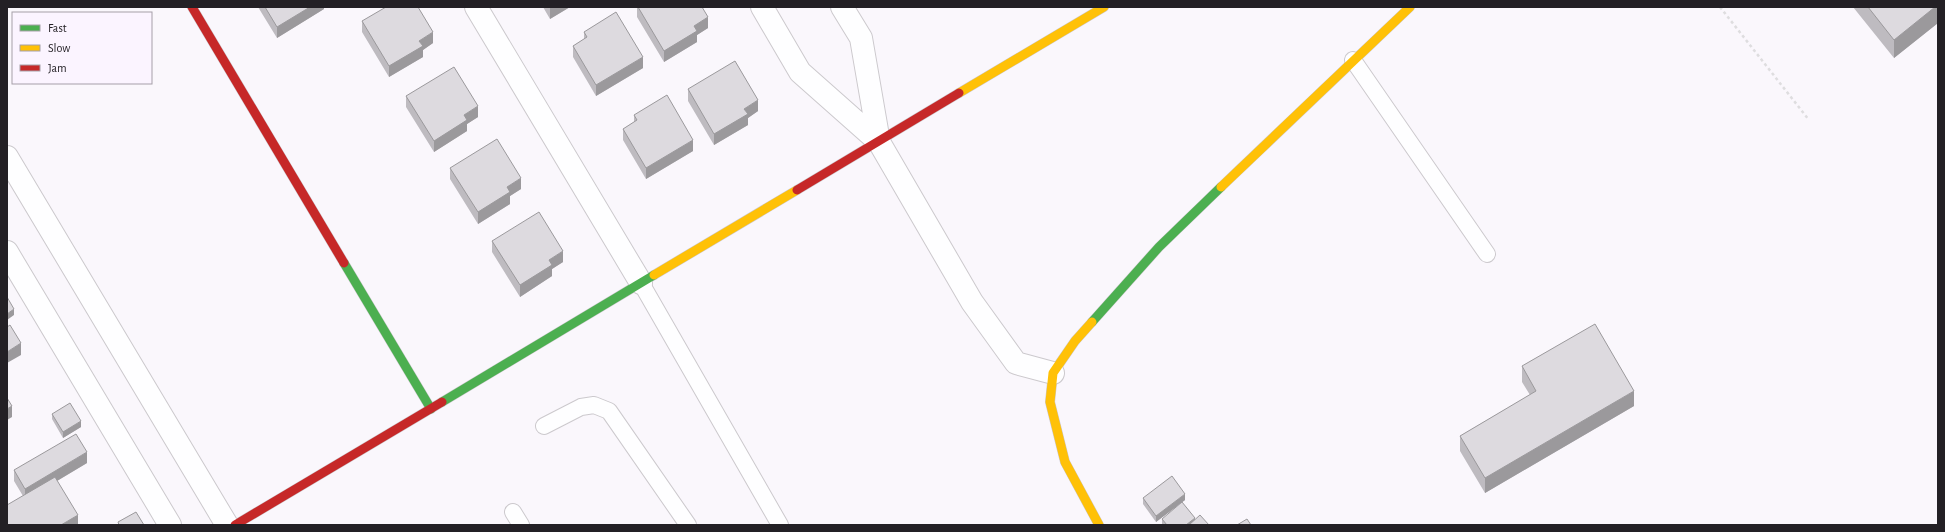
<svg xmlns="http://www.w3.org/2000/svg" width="1945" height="532" viewBox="0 0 1945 532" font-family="'Alegreya Sans',sans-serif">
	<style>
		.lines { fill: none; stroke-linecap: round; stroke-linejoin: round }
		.lane-casing { stroke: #ccc9cd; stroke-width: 18 }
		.street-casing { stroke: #ccc9cd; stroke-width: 24 }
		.fast-casing { stroke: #ccc9cd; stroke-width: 10 }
		.slow-casing { stroke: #ccc9cd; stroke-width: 10 }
		.jam-casing { stroke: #ccc9cd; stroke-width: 10 }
		.path { stroke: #dedddf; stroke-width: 2.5; stroke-dasharray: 3 3; stroke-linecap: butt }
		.lane { stroke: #fefeff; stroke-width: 16 }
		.street { stroke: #fefeff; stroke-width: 22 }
		.fast { stroke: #4caf50; stroke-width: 9 }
		.slow { stroke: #ffc107; stroke-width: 9 }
		.jam { stroke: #c62828; stroke-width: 9 }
		.wall { fill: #bebbc0 }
		.shaded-wall { fill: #9b999c }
		.building { fill: #dddadf; stroke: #9b999c }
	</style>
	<rect width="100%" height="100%" fill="#faf7fc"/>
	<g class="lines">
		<g class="lane-casing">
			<path id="lane" d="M 1353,60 L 1487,254
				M 641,283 L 780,525
				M 544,426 L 581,407 L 594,405 L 609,411 L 688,525
				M 513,512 L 521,525"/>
		</g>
		<g class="street-casing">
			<path id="street" d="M 476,7 L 641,283
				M 762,7 L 800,72 L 879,142 L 972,302 L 1016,363 L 1053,373
				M 842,7 L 861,38 L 879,142
				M 7,157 L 227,525
				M 7,252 L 170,525"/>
		</g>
		<g class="fast-casing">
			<path id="fast" d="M 344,263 L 431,409
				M 1092,322 L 1159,247 L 1221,187
				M 442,402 L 654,275"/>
		</g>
		<g class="slow-casing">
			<path id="slow" d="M 959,93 L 1104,7
				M 1221,187 L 1410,7
				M 654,275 L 797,190
				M 1092,322 L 1075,341 L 1053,373 L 1050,402 L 1065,462 L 1099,525"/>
		</g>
		<g class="jam-casing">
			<path id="jam" d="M 192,7 L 344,263
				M 797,190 L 959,93
				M 235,525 L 442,402"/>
		</g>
		<path class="path" d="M 1720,7 L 1809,120"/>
		<use href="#lane" class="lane"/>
		<use href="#street" class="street"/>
		<use href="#fast" class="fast"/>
		<use href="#slow" class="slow"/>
		<use href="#jam" class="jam"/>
	</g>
	<path class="wall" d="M 258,7 L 324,7 L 324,9 L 277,38 Z
		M 543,7 L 570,7 L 550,19 Z
		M 637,7 L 702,7 L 708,28 L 697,35 L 697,42 L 664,62 L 637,17 Z
		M 1853,7 L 1938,7 L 1938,23 L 1894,58 Z
		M 362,21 L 433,43 L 423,50 L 423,57 L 389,77 L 362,32 Z
		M 584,32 L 643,68 L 596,96 L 573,57 L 573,46 L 584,39 Z
		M 688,89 L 758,111 L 748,118 L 748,125 L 714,145 L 688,101 Z
		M 406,96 L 478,117 L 467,124 L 467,131 L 434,152 L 406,107 Z
		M 634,115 L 693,151 L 646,179 L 623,140 L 623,129 L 634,122 Z
		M 450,168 L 521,189 L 510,196 L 510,204 L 478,224 L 450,179 Z
		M 492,241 L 563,262 L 552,269 L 552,276 L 520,297 L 492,252 Z
		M 1522,366 L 1634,406 L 1485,493 L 1460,451 L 1460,436 L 1530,395 L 1522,382 Z
		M 52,414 L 81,427 L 63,438 L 52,419 Z
		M 87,463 L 57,481 L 78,525 L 23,496 L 14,481 L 14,470 Z
		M 1143,498 L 1185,500 L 1156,522 L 1143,504 Z
		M 1162,519 L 1195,520 L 1209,525 L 1162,525 Z"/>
	<path class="shaded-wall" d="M 310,7 L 324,7 L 324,9 L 277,38 L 277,27 Z
		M 551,7 L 570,7 L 550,19 L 550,8 Z
		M 1935,7 L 1938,7 L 1938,23 L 1894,58 L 1894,40 Z
		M 708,17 L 708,28 L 697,35 L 697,42 L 664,62 L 664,51 L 694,26 Z
		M 433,32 L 433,43 L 423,50 L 423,57 L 389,77 L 389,66 L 419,41 Z
		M 643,57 L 643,68 L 596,96 L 596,85 Z
		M 758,100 L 758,111 L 748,118 L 748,125 L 714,145 L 714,134 L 744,109 Z
		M 478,106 L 478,117 L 467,124 L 467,131 L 434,152 L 434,141 L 464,115 Z
		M 693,140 L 693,151 L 646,179 L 646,168 Z
		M 521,178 L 521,189 L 510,196 L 510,204 L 478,224 L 478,212 L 507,187 Z
		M 563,251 L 563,262 L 552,269 L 552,276 L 520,297 L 520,285 L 549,260 Z
		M 14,309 L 14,315 L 7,320 L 7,314 Z
		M 21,343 L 21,355 L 7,363 L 7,352 Z
		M 1634,391 L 1634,406 L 1485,493 L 1485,478 Z
		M 12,406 L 12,417 L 7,420 L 7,409 Z
		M 81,421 L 81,427 L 63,438 L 63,432 Z
		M 87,452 L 87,463 L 25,500 L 25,489 Z
		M 1185,494 L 1185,500 L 1156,522 L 1156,516 Z
		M 78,515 L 78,525 L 61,525 Z
		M 1195,518 L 1195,524 L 1193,525 L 1186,525 Z"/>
	<path class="building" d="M 265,7 L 310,7 L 277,27 Z
		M 386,7 L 418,7 L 433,32 L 419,41 L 423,46 L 389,66 L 362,21 Z
		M 638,7 L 702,7 L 708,17 L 694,26 L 697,31 L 664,51 Z
		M 1868,7 L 1935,7 L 1894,40 Z
		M 616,12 L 643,57 L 596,85 L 573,46 L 587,37 L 584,32 Z
		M 735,61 L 758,100 L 744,109 L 748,114 L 714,134 L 688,89 Z
		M 454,67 L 478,106 L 464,115 L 467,120 L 434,141 L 406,96 Z
		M 667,95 L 693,140 L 646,168 L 623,129 L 637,120 L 634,115 Z
		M 497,139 L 521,178 L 507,187 L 510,192 L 478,212 L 450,168 Z
		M 539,212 L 563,251 L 549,260 L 552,265 L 520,285 L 492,241 Z
		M 7,297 L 14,309 L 7,314 Z
		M 1595,324 L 1634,391 L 1485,478 L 1460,436 L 1536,391 L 1522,366 Z
		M 10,325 L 21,343 L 7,352 L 7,327 Z
		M 7,398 L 12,406 L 7,409 Z
		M 70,403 L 81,421 L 63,432 L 52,414 Z
		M 76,434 L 87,452 L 25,489 L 14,470 Z
		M 1172,476 L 1185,494 L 1156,516 L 1143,498 Z
		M 55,477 L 78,515 L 61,525 L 7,525 L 7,505 Z
		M 1182,502 L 1195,518 L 1186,525 L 1167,525 L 1162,519 Z
		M 136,512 L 144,525 L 119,525 L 118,522 Z
		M 1200,515 L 1209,525 L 1189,525 Z
		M 1247,519 L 1251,525 L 1237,525 Z"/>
	<rect width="1945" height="532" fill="none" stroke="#232025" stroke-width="16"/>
	<rect x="12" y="12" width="140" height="72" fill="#fbf4ff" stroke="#a59fa8"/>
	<rect x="20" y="25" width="20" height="6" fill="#4caf50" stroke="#a59fa8"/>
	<text x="48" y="32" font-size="12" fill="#232025">Fast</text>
	<rect x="20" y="45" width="20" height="6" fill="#ffc107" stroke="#a59fa8"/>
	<text x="48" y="52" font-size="12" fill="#232025">Slow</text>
	<rect x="20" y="65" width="20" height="6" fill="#c62828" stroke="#a59fa8"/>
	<text x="48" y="72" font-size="12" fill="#232025">Jam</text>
</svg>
